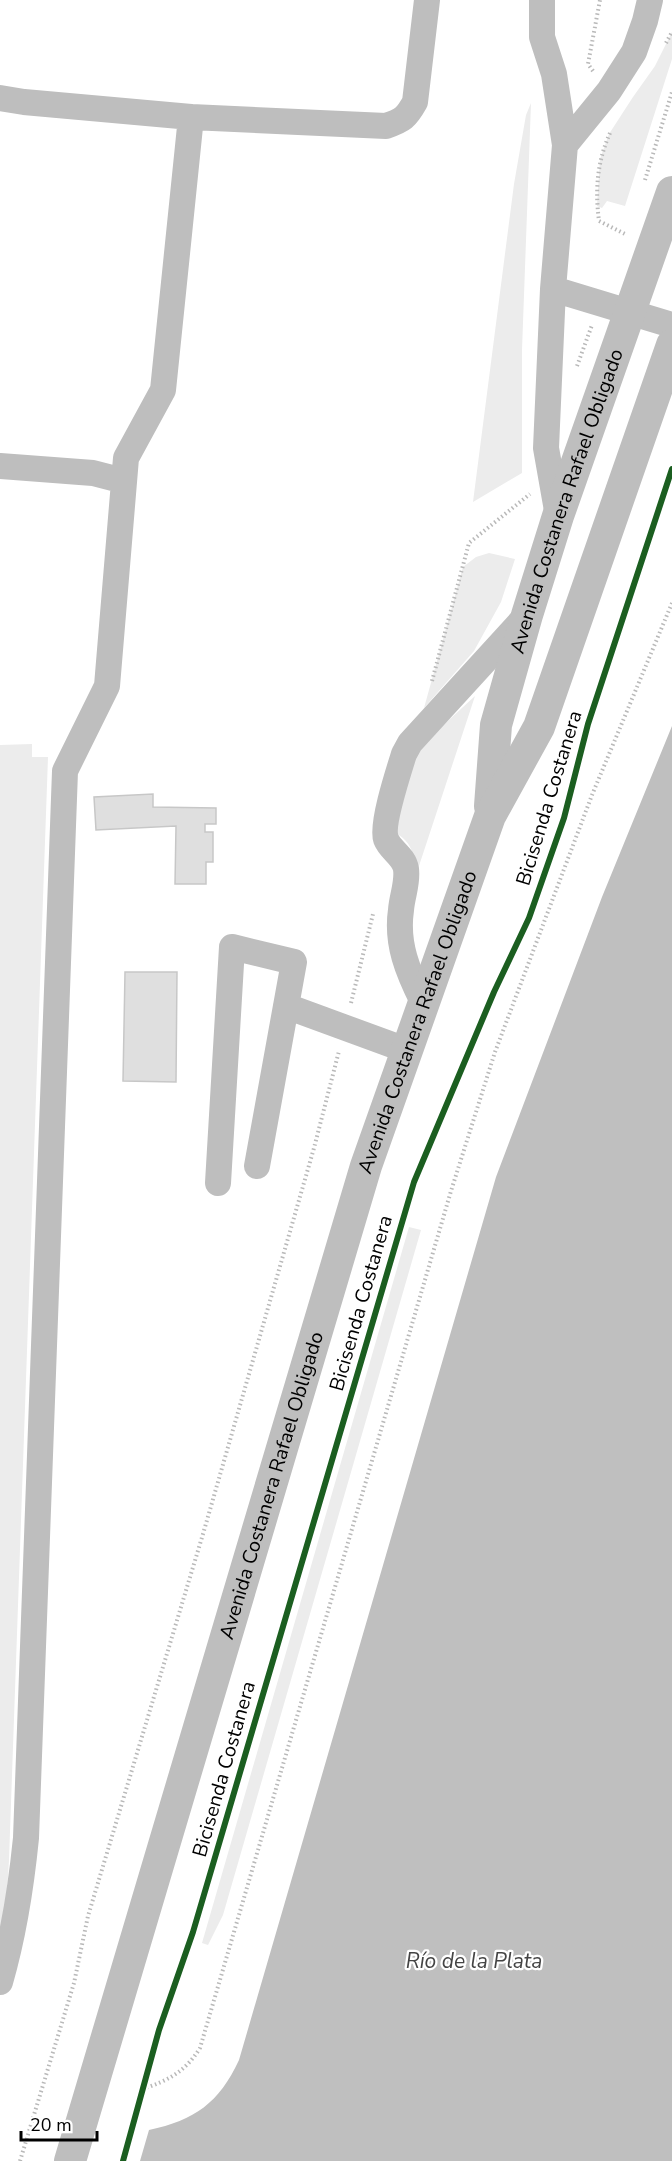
<svg xmlns="http://www.w3.org/2000/svg" width="672" height="2161" viewBox="0 0 672 2161" font-family="'Nunito Sans',sans-serif">
	<style>
		.green { fill: #ececec }
		.water { fill: #bfbfbf }
		.building { fill: #dfdfdf; stroke: #c7c7c7; stroke-width: 1.5 }
		.lines { fill: none; stroke-linecap: round; stroke-linejoin: round }
		.path { stroke: #b9b9b9; stroke-width: 4; stroke-dasharray: 1.5 3; stroke-linecap: butt }
		.minor { stroke: #bebebe; stroke-width: 26 }
		.major { stroke: #bebebe; stroke-width: 32 }
		.cycleway-casing { stroke: #fff; stroke-width: 10 }
		.cycleway { stroke: #1b5e20; stroke-width: 6 }
		.labels { text-anchor: middle; dominant-baseline: central; stroke-width: 4.5; stroke-linejoin: round; paint-order: stroke }
		.street-label { font-size: 20px; fill: #000; stroke: #fff }
		.water-label { font-size: 21px; font-style: italic; fill: #444; stroke: #fff }
	</style>
	<rect width="100%" height="100%" fill="#fff"/>
	<path class="green" d="M 672,32 L 672,59 L 625,206 L 607,201 L 602,208 L 597,206 L 600,159 L 609,134 L 633,97 L 655,66 Z
		M 531,103 L 522,350 L 522,473 L 473,502 L 514,184 L 526,115 Z
		M 489,553 L 515,559 L 501,602 L 474,651 L 424,708 L 463,567 L 476,557 Z
		M 475,696 L 416,875 C 414,855 413,842 394,832 L 413,753 Z
		M 32,744 L 32,757 L 48,757 L 9,1860 L 7,1893 L 0,1934 L 0,745 Z
		M 409,1227 L 421,1230 L 223,1915 L 208,1945 L 202,1943 Z"/>
	<path class="water" d="M 672,726 L 672,2161 L 140,2161 L 149,2130 C 195,2120 219,2103 239,2060 L 496,1177 L 602,897 Z"/>
	<path class="building" d="M 153,794 L 153,807 L 216,808 L 216,824 L 205,824 L 205,832 L 213,832 L 213,862 L 206,862 L 206,884 L 175,884 L 176,826 L 96,830 L 94,797 Z
		M 125,972 L 177,972 L 176,1082 L 123,1081 Z"/>
	<g class="lines">
		<path class="path" d="M 666,43 L 672,32
			M 593,71 L 588,64 L 600,0
			M 610,133 C 597,162 595,190 599,221 L 627,235
			M 645,180 L 672,92
			M 577,366 L 592,325
			M 432,681 L 469,543 L 530,494
			M 351,1003 L 373,914
			M 142,2089 C 168,2081 186,2071 200,2048 L 451,1191 L 495,1052 L 592,795 L 672,603
			M 20,2161 L 74,1983 L 88,1916 L 203,1534 L 314,1148 L 339,1051"/>
		<path class="minor" d="M 542,0 L 542,37 L 554,74 L 565,145
			M 0,98 L 24,102 L 191,117 L 386,126 C 403,120 406,118 415,102 L 427,0
			M 553,289 L 672,325
			M 0,466 L 93,473 L 124,481
			M 558,516 L 546,448 L 553,289 L 565,145 L 609,91 L 634,52 L 645,21 L 650,0
			M 423,1002 C 408,972 396,944 401,910 C 402,896 408,883 406,869 C 404,856 390,850 386,839 C 381,825 399,770 404,754 L 410,743 L 525,617
			M 286,1006 L 406,1050
			M 218,1183 L 232,947 L 294,962 L 257,1166
			M 0,1982 C 14,1934 21,1888 26,1838 L 65,771 L 107,686 L 126,458 L 163,390 L 191,117"/>
		<g class="major">
			<path id="s1" d="M 490,806 L 496,725 L 527,615 L 558,516 L 672,192"/>
			<path id="s2" d="M 70,2161 L 366,1166 L 490,816 L 539,727 L 672,345"/>
		</g>
		<g class="cycleway-casing">
			<path id="cycleway" d="M 123,2161 L 159,2030 L 193,1932 L 414,1182 L 494,992 L 529,918 L 564,818 L 588,724 L 672,469"/>
		</g>
		<use href="#cycleway" class="cycleway"/>
	</g>
	<g class="labels">
		<g class="street-label">
			<text stroke="none"><textPath href="#s1" startOffset="316">Avenida Costanera Rafael Obligado</textPath></text>
			<text transform="translate(549 798) rotate(-73)">Bicisenda Costanera</text>
			<text stroke="none"><textPath href="#s2" startOffset="1191">Avenida Costanera Rafael Obligado</textPath></text>
			<text transform="translate(361 1303) rotate(-74)">Bicisenda Costanera</text>
			<text stroke="none"><textPath href="#s2" startOffset="705">Avenida Costanera Rafael Obligado</textPath></text>
			<text transform="translate(224 1769) rotate(-74)">Bicisenda Costanera</text>
		</g>
		<g class="water-label">
			<text x="474" y="1961">Río de la Plata</text>
		</g>
	</g>
	<path d="M21 2131v9h76v-9" fill="none" stroke="#000000" stroke-width="3"/>
	<text x="30" y="2131" font-size="18" fill="#000000" stroke="#ffffff" stroke-width="4.5" paint-order="stroke">20 m</text>
</svg>
